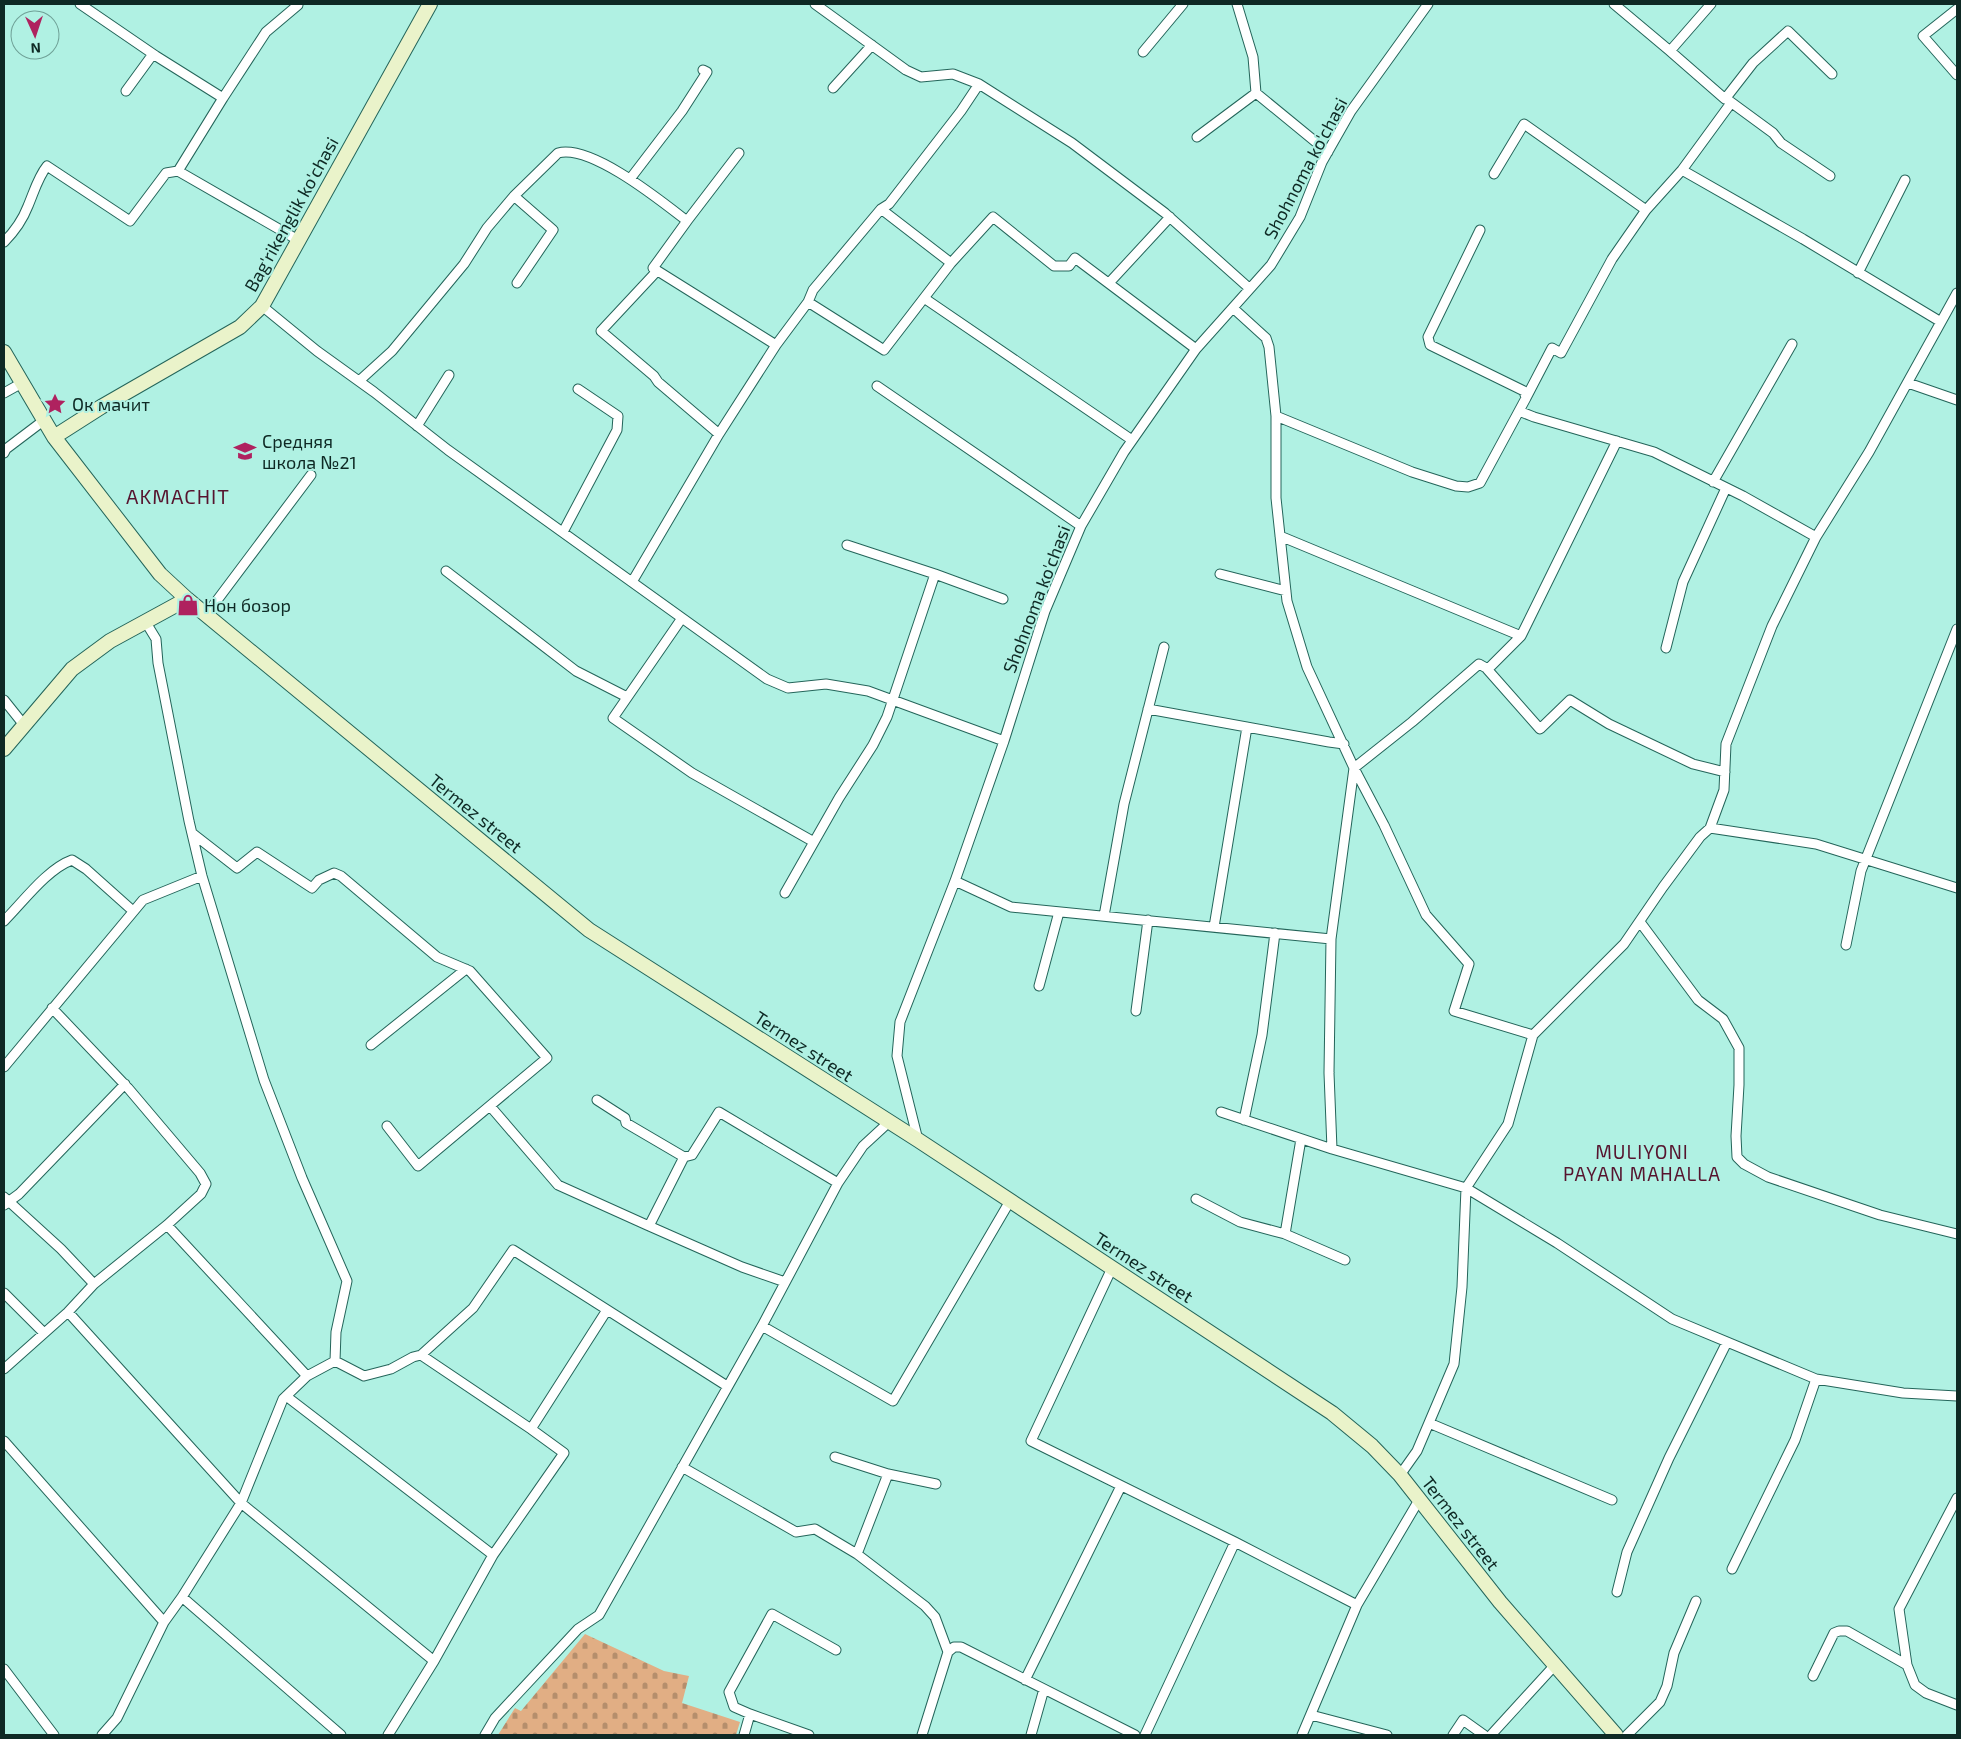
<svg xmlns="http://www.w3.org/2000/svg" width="1961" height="1739" viewBox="0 0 1961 1739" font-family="'Exo 2',sans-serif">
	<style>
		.cemetery { fill: url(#cemetery-stones) }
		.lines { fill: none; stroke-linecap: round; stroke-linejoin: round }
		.minor-casing { stroke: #24655a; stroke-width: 11 }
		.secondary-casing { stroke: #24655a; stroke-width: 16 }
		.minor { stroke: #fff; stroke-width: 9 }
		.secondary { stroke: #eaf3ca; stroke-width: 14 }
		.labels { text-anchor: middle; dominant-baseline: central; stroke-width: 4; stroke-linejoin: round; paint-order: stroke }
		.street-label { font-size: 18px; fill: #0e2924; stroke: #b0f1e3 }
		.poi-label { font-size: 18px; fill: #0e2924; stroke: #b0f1e3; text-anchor: start }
		.neighbourhood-label { font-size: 19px; letter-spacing: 1px; fill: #56142e; stroke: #b0f1e3 }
		.quarter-label { font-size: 20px; letter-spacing: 1px; fill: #56142e; stroke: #b0f1e3 }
	</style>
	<defs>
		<pattern id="cemetery-stones" width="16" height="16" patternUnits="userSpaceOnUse" patternTransform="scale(1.25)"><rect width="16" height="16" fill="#e1ae84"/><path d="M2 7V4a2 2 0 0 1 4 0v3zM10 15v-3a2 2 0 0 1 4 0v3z" fill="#b58e6c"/></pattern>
	</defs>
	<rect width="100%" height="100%" fill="#b0f1e3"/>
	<path class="cemetery" d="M 585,1634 L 664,1671 L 689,1676 L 682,1703 L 740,1722 L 736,1735 L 498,1735 L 515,1708 L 521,1711 Z"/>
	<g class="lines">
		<g class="minor-casing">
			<path id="minor" d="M 80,4 L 156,56 L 223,98 L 266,32 L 298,5
				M 815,4 L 906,70 L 921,77 L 953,74 L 979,84 L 1072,143 L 1165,213 L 1249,288
				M 1237,4 L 1253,57 L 1256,93 L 1328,152
				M 1614,4 L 1670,51 L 1711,4
				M 1957,9 L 1923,36 L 1957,75
				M 1670,51 L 1725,99 L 1753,63 L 1788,31 L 1832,74
				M 1143,52 L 1183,4
				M 833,88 L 872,45
				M 126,91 L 153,54
				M 223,98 L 178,171 L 298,240
				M 1728,100 L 1773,133 L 1781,143 L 1830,176
				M 1197,137 L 1256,93
				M 1682,170 L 1803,239 L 1941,322
				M 1494,174 L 1524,124 L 1646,210
				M 630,179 L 682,111 L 707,72 L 703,70
				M 881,209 L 951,263 L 924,298
				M 687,221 L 739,153
				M 1480,230 L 1428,337 L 1430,345 L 1524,391 L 1526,398 L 1519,411
				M 4,242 C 14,232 23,219 28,206 C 34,192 38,177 47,166 L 130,221 L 166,173 L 178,171
				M 951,263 L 993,217 L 1054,266 L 1069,266 L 1075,258 L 1196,349
				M 1858,273 L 1905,180
				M 517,283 L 553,230 L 514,196 L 558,153 C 591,144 661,201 687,221 L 653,268 L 776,345 L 719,434
				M 1109,283 L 1170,217
				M 808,302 L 813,290 L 881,209 L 889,204 L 961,111 L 979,84
				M 262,306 L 317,351 L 374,392 L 448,450 L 767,679 L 788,688 L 826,684 L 868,691 L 1004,741
				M 1233,308 L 1266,338 L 1269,347 L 1276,416 L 1412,472 L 1456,486 L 1468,487 L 1480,483 L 1519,411 L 1534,417 L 1654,452 L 1743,496 L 1816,537
				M 776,345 L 808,302 L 884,350 L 924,298 L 1132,440
				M 359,381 L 392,351 L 464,264 L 487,228 L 514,196
				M 1908,383 L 1957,400
				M 877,386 L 1081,526
				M 4,393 L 22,383
				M 1526,398 L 1552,348 L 1561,353 L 1612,259 L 1646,210 L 1682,170 L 1731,103
				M 1276,416 L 1276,498 L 1287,601 L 1307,667 L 1354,768 L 1384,825 L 1426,915 L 1469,964 L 1454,1011 L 1533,1035
				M 417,426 L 449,375
				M 4,453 L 6,449 L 43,421
				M 1713,482 L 1792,344
				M 563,532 L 617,430 L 618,416 L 578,389
				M 1280,536 L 1521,636 L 1617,441
				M 446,571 L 576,671 L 627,697
				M 935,574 L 1003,599
				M 1220,574 L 1286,591
				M 632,582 L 719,434 L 658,382 L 654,376 L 601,331 L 657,271
				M 206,615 L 311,475
				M 682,618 L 613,718 L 692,773 L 814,842
				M 145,621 L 156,639 L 158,663 L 189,821 L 202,876 L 264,1080 L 302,1178 L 347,1281 L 336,1332 L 335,1361 L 364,1376 L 391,1369 L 413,1357 L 421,1355 L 473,1308 L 513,1250 L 727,1386
				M 1666,648 L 1683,582 L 1726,488
				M 1487,669 L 1540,729 L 1570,700 L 1609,724 L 1693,764 L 1725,772
				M 4,700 L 24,725
				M 1148,709 L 1329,742 L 1344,744
				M 1710,828 L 1816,844 L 1957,888
				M 192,833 L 237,868 L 257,852 L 312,888 L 319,880 L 334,873 L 341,876 L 437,957 L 470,971 L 547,1058 L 418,1166 L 387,1126
				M 955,881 L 1011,907 L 1331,939
				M 785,893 L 839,798 L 873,745 L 887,717 L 935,574 L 847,545
				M 1104,916 L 1124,804 L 1164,647
				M 4,921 C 23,902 47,869 72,860 L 86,869 L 133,911
				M 1640,922 L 1698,1000 L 1723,1019 L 1739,1048 L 1739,1085 L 1736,1136 L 1737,1157 L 1744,1164 L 1768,1177 L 1880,1215 L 1957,1234
				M 1214,927 L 1247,727
				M 1846,945 L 1861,871 L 1957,629
				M 1039,986 L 1059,912
				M 1136,1011 L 1148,920
				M 371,1045 L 466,969
				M 4,1067 L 143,900 L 202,876
				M 597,1100 L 625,1118 L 626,1123 L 684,1157 L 649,1226 L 742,1267 L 785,1282
				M 490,1106 L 558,1185 L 649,1226
				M 1221,1112 L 1332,1149 L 1466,1188 L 1557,1243 L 1672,1319 L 1816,1379 L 1795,1440 L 1732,1569
				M 1244,1120 L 1262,1035 L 1275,933
				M 1301,1139 L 1285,1234 L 1345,1260
				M 918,1140 L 897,1056 L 900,1022 L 955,881 L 1004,741 L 1045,611 L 1081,526 L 1124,452 L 1196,349 L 1271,265 L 1300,217 L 1322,162 L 1351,111 L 1428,4
				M 1332,1149 L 1329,1073 L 1331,939 L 1354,768 L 1412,722 L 1479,664 L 1488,669 L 1521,636
				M 684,1157 L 692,1155 L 719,1112 L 838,1183
				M 4,1197 L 61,1249 L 94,1284
				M 1196,1199 L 1240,1222 L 1285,1234
				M 4,1205 L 19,1194 L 125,1084
				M 167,1225 L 307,1376
				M 1112,1268 L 1031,1441 L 1235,1542 L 1357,1605
				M 4,1293 L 44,1333
				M 68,1312 L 241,1503 L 434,1661
				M 762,1326 L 893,1401 L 1010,1201
				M 421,1355 L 531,1429
				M 4,1369 L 68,1312 L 94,1284 L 167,1225 L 201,1194 L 206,1184 L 200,1173 L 128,1088 L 52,1008
				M 1816,1379 L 1903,1393 L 1957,1396
				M 286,1396 L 493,1555
				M 1429,1423 L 1612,1500
				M 4,1441 L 164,1622
				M 835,1457 L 888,1474 L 936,1484
				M 682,1467 L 796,1532 L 815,1529 L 857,1554 L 888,1474
				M 1400,1475 L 1417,1451 L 1454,1364 L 1462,1287 L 1466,1188 L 1508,1124 L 1533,1035 L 1624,944 L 1663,887 L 1700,837 L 1710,828 L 1724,790 L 1726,744 L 1772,626 L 1816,537 L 1869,452 L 1957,293
				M 857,1554 L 925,1606 L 935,1617 L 948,1652
				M 1617,1592 L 1627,1552 L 1669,1458 L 1727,1342
				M 182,1597 L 341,1735
				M 1907,1665 L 1899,1609 L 1957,1498
				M 4,1669 L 54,1735
				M 1813,1676 L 1834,1633 L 1839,1631 L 1847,1631 L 1907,1665 L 1915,1685 L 1926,1693 L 1957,1705
				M 1025,1680 L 1121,1486
				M 750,1714 L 809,1735
				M 1311,1715 L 1387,1735
				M 102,1735 L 117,1718 L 164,1622 L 182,1597 L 241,1503 L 283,1399 L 307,1376 L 335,1361
				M 388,1735 L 434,1661 L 493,1555 L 564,1453 L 531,1429 L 607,1310
				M 485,1735 L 495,1718 L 578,1629 L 599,1615 L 762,1326 L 838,1183 L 863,1146 L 889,1122
				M 744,1735 L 750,1714 L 734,1707 L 729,1692 L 772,1614 L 836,1650
				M 922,1735 L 948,1652 L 954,1647 L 961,1647 L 1135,1735
				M 1031,1735 L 1044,1689
				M 1145,1735 L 1235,1542
				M 1302,1735 L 1357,1605 L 1419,1500
				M 1453,1735 L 1463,1720 L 1484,1735
				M 1491,1735 L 1555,1665
				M 1627,1735 L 1660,1702 L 1667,1686 L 1674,1653 L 1696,1601"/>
		</g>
		<g class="secondary-casing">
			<path id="secondary" d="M 4,352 L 54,437 L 160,574 L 187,599 L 589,930 L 918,1140 L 1332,1413 L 1372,1446 L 1400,1475 L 1500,1602 L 1616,1735
				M 54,437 L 101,407 L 240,327 L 262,306 L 430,4
				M 4,749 L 72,669 L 110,641 L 187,599"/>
		</g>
		<use href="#minor" class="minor"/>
		<use href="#secondary" class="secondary"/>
	</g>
	<defs>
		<g id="sight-bare" transform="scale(1.725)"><path d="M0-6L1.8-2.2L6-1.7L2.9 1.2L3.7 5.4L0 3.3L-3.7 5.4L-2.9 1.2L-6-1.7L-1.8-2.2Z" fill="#af225f" stroke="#b0f1e3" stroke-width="2.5" paint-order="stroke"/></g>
		<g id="school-bare" transform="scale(1.725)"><path d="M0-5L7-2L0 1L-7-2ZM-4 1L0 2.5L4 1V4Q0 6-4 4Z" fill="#af225f" stroke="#b0f1e3" stroke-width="2.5" paint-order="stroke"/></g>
		<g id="shop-bare" transform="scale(1.725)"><path d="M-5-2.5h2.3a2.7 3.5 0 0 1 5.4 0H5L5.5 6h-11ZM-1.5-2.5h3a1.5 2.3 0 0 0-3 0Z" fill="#af225f" stroke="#b0f1e3" stroke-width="2.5" paint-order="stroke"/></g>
	</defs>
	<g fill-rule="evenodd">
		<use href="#sight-bare" x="55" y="404"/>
		<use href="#school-bare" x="245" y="451"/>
		<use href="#shop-bare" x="188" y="605"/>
	</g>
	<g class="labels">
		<g class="street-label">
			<text transform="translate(1305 168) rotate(-62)">Shohnoma ko'chasi</text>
			<text transform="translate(291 214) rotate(-61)">Bag'rikenglik ko'chasi</text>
			<text transform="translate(1036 599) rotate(-69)">Shohnoma ko'chasi</text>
			<text transform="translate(476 813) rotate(39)">Termez street</text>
			<text transform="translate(804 1046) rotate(33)">Termez street</text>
			<text transform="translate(1144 1267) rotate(33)">Termez street</text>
			<text transform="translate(1461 1523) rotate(52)">Termez street</text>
		</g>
		<g class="poi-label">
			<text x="72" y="404">Ок мачит</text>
			<text x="262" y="441">Средняя<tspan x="262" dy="21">школа №21</tspan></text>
			<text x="204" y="605">Нон бозор</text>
		</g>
		<g class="neighbourhood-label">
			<text x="1642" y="1151">MULIYONI<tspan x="1642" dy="22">PAYAN MAHALLA</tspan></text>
		</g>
		<g class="quarter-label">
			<text x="178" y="496">AKMACHIT</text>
		</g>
	</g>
	<rect width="1961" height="1739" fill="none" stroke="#0e2924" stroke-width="10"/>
	<g transform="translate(35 35) rotate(177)"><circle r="24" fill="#b0f1e3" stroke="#6fa197"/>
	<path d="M0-4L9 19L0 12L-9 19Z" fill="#af225f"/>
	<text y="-8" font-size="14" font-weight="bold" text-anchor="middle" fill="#0e2924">N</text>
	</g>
</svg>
